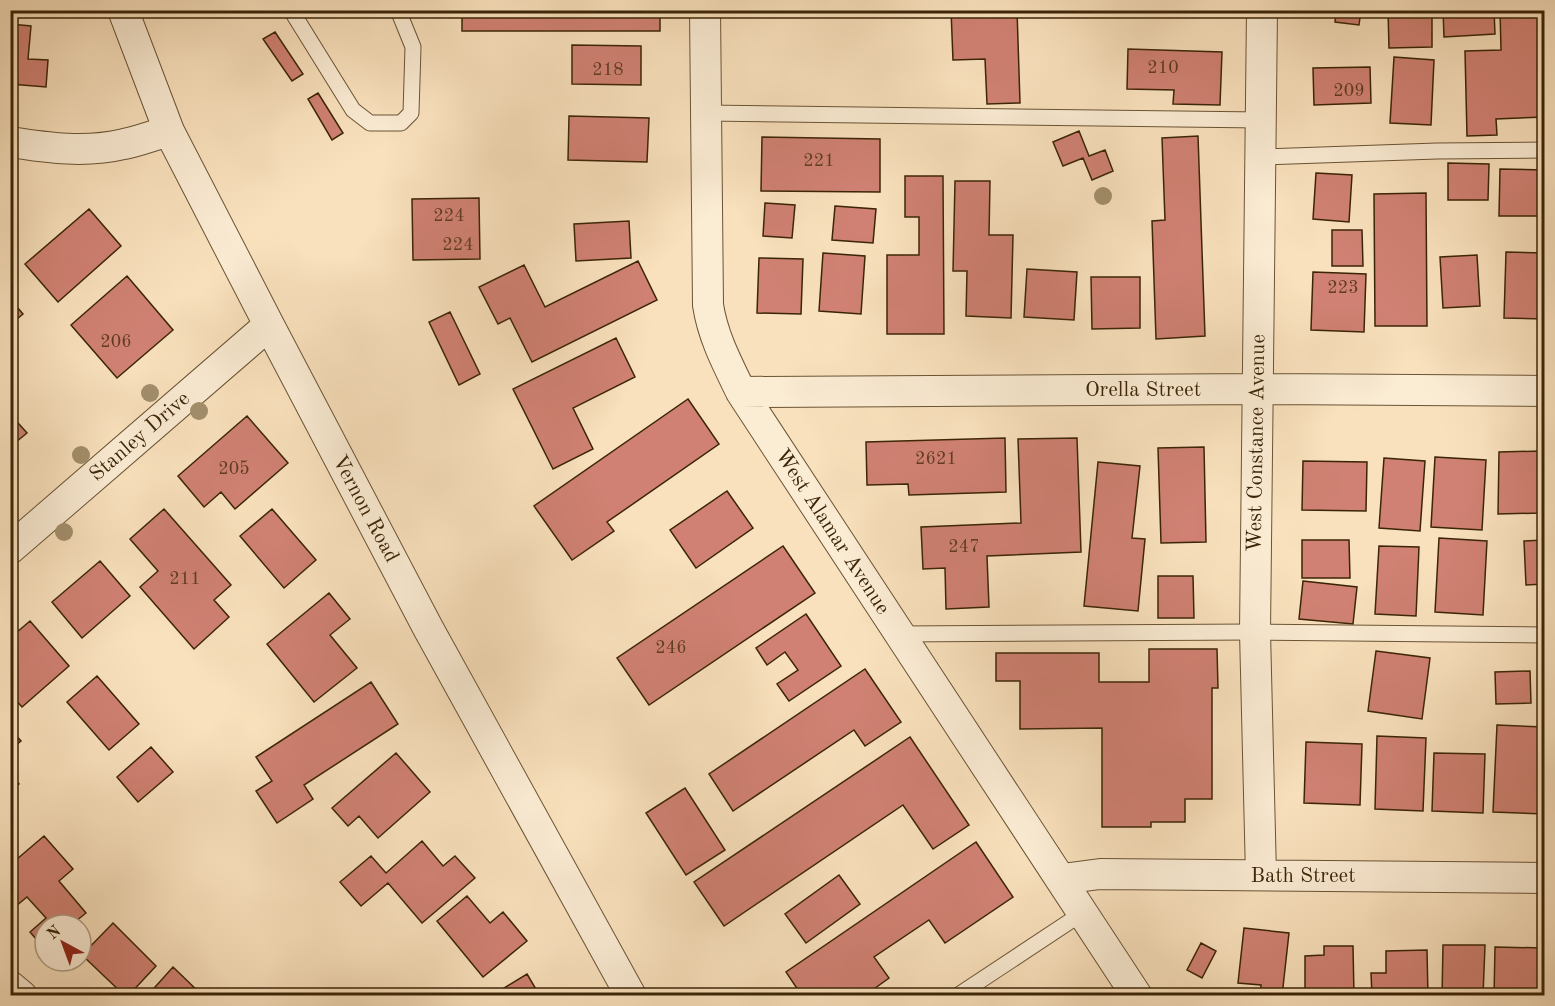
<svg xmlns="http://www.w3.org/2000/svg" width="1555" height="1006" viewBox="0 0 1555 1006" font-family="'Old Standard TT',serif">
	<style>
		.building { fill: #d08173; stroke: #3b2507; stroke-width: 1.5 }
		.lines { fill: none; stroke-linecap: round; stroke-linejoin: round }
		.service-casing { stroke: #6a5434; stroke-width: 17 }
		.minor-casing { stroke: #6a5434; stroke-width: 32 }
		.service { stroke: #fbecd4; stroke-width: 15 }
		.minor { stroke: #fbecd4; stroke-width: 30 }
		.tree { fill: #a28f6c }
		.labels { text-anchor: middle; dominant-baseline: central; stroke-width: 4.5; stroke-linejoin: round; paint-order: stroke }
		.number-label { font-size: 18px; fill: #603c22 }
		.street-label { font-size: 21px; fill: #3b2507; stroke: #fbecd4 }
	</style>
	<rect width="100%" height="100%" fill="#f9e1bd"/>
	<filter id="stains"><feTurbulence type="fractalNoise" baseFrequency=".00333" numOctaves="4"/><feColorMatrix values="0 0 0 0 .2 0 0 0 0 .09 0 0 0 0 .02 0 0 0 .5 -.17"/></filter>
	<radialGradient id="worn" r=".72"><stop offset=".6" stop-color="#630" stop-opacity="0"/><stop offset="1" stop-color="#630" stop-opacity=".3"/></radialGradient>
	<path class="building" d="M 260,10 L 272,10 L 273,12 L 261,15 Z
		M 462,10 L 660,10 L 660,31 L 462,31 Z
		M 951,10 L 1017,10 L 1020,103 L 987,104 L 985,59 L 953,60 Z
		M 1108,10 L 1223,10 L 1223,16 L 1108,15 Z
		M 1336,10 L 1361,10 L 1359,25 L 1335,22 Z
		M 1388,10 L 1432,10 L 1432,47 L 1389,48 Z
		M 1443,10 L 1494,10 L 1495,34 L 1444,37 Z
		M 1500,10 L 1544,10 L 1544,117 L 1496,119 L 1497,135 L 1467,136 L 1465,51 L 1501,50 Z
		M 10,24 L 31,26 L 28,59 L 48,60 L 46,87 L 10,84 Z
		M 275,32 L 303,74 L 292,81 L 263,39 Z
		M 572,45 L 641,46 L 641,85 L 572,84 Z
		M 1128,49 L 1222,52 L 1220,105 L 1173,104 L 1174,90 L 1127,89 Z
		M 1394,57 L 1434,60 L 1431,125 L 1390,123 Z
		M 1370,67 L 1371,103 L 1314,105 L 1313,68 Z
		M 318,93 L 343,133 L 332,140 L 308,99 Z
		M 569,116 L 649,118 L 647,162 L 568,160 Z
		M 1079,131 L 1089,156 L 1105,150 L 1113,171 L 1092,180 L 1083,158 L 1063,166 L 1053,142 Z
		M 1198,136 L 1205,336 L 1156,339 L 1152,221 L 1165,220 L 1162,138 Z
		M 762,137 L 880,139 L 880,192 L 761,191 Z
		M 1448,163 L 1489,164 L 1488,200 L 1448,200 Z
		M 1500,169 L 1544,170 L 1544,216 L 1499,216 Z
		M 1316,173 L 1352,175 L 1349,222 L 1313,219 Z
		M 905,176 L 943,176 L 944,334 L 887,334 L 887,255 L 919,255 L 919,217 L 905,217 Z
		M 955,181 L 990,181 L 989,235 L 1013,235 L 1011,318 L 966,316 L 967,271 L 953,271 Z
		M 1426,193 L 1427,326 L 1375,326 L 1374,194 Z
		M 479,198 L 480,259 L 413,260 L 412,199 Z
		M 765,203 L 795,205 L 792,238 L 763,236 Z
		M 835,206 L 876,209 L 873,243 L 832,240 Z
		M 89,209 L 121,246 L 58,302 L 25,264 Z
		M 629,221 L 631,258 L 576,261 L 574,224 Z
		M 1332,230 L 1362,230 L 1363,266 L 1332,266 Z
		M 1506,252 L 1544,253 L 1543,319 L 1504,318 Z
		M 823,253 L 865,256 L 861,314 L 819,311 Z
		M 1477,255 L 1480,306 L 1443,308 L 1440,257 Z
		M 759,258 L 803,259 L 801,314 L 757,313 Z
		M 638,261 L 657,300 L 532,362 L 510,318 L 498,324 L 479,287 L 524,265 L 545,307 Z
		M 1027,269 L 1077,272 L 1074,320 L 1024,317 Z
		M 1313,272 L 1366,274 L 1364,332 L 1311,330 Z
		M 127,276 L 173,330 L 117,378 L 71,325 Z
		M 1091,277 L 1140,277 L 1140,328 L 1092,329 Z
		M 10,299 L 23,314 L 10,325 Z
		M 450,312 L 480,374 L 459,385 L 429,322 Z
		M 616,338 L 635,377 L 573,408 L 593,449 L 553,469 L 513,389 Z
		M 688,399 L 719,444 L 607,522 L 614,531 L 572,560 L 534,506 Z
		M 10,414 L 27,433 L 10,447 Z
		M 247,416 L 288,463 L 235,509 L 221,492 L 204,507 L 178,476 Z
		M 1005,438 L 1006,492 L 909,495 L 908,484 L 867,485 L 866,442 Z
		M 1077,438 L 1081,552 L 987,556 L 989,607 L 946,609 L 945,568 L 923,569 L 921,527 L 1021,523 L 1018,439 Z
		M 1204,447 L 1206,542 L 1161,543 L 1158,448 Z
		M 1541,451 L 1540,513 L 1498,514 L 1499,452 Z
		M 1435,457 L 1486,460 L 1482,530 L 1431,527 Z
		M 1384,458 L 1425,461 L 1420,531 L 1379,528 Z
		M 1303,461 L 1367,462 L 1366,511 L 1302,510 Z
		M 1098,462 L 1140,466 L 1132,538 L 1145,539 L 1138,611 L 1084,606 Z
		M 727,491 L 753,528 L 696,568 L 670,530 Z
		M 164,509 L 231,585 L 214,600 L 229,617 L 194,649 L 140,587 L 158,571 L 130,539 Z
		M 272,509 L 316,560 L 284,588 L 240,536 Z
		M 1439,538 L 1487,541 L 1483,615 L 1435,612 Z
		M 1302,540 L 1349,540 L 1350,578 L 1302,578 Z
		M 1544,540 L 1544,584 L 1526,585 L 1524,541 Z
		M 783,546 L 815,593 L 649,705 L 617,658 Z
		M 1379,546 L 1419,547 L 1416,616 L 1375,614 Z
		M 100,561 L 130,596 L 82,638 L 52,602 Z
		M 1158,576 L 1193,576 L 1194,618 L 1158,618 Z
		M 1303,581 L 1357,587 L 1353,624 L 1299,619 Z
		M 329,593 L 350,619 L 330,635 L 357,668 L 314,702 L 267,644 Z
		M 806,614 L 841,666 L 789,701 L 777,684 L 798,670 L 785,652 L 767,665 L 756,648 Z
		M 30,621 L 69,666 L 22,707 L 10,694 L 10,638 Z
		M 1149,649 L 1217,649 L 1218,688 L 1212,688 L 1212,799 L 1185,799 L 1185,822 L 1151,822 L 1151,827 L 1102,827 L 1102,728 L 1020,729 L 1020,681 L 996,681 L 996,653 L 1099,653 L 1099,682 L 1149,682 Z
		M 1376,651 L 1430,658 L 1422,719 L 1368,711 Z
		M 865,669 L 901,722 L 865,746 L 854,730 L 733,811 L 709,774 Z
		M 1530,671 L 1531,703 L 1496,704 L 1495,672 Z
		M 97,676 L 139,724 L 109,750 L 67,702 Z
		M 371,682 L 398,724 L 304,785 L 313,799 L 277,823 L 256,791 L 272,781 L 256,757 Z
		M 1497,725 L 1544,727 L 1544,814 L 1493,812 Z
		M 10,729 L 21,741 L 10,750 Z
		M 1377,736 L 1426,738 L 1423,811 L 1375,809 Z
		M 910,737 L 969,825 L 933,849 L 903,805 L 724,926 L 694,882 Z
		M 1306,742 L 1362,744 L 1360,805 L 1304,803 Z
		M 151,747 L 173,772 L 138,802 L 117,777 Z
		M 396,753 L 430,792 L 378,838 L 359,816 L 348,826 L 332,808 Z
		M 1434,753 L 1485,754 L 1483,813 L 1432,811 Z
		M 10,774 L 19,784 L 10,791 Z
		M 685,788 L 725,850 L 686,875 L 646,813 Z
		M 44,836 L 73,869 L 59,881 L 86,913 L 71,925 L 45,925 L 44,948 L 30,932 L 46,918 L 27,897 L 10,911 L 10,865 Z
		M 422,841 L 443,866 L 455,856 L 475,878 L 422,923 L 388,883 L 361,906 L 340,882 L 371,856 L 386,873 Z
		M 976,842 L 1013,897 L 945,943 L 929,920 L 874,957 L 889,978 L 864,996 L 802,996 L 786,972 Z
		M 839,875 L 860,904 L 806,943 L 785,914 Z
		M 467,896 L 490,923 L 503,912 L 527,941 L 483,977 L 437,921 Z
		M 113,923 L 156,966 L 128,996 L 125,996 L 82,955 Z
		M 1244,928 L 1289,933 L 1282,996 L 1260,996 L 1261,985 L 1238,983 Z
		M 1201,943 L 1216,951 L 1202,978 L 1187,970 Z
		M 1443,945 L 1485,945 L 1483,996 L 1442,996 Z
		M 1324,946 L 1353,946 L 1354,996 L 1305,996 L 1305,956 L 1324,955 Z
		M 1495,947 L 1544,948 L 1544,996 L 1494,996 Z
		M 1427,950 L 1428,996 L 1372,996 L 1371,973 L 1386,973 L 1386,951 Z
		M 173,967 L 203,996 L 147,996 Z
		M 527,974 L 540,996 L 491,996 Z"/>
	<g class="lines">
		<g class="service-casing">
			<path id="service" d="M 291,10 L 353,110 L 370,123 L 401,123 L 411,113 L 413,47 L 398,10
				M 706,113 L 1261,120
				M 1262,157 L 1437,151 L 1544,150
				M 899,634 L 1255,632 L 1544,635
				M 957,996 L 1084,912"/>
		</g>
		<g class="minor-casing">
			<path id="minor" d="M 123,10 L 169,131 L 269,325 L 428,628 L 631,996
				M 705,10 L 708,305 C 713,337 727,363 741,392 L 1137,996
				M 10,142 C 48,148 86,153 124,144 C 139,141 154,135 169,131
				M 741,392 L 1257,389 L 1544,391
				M 10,549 L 269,325
				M 1261,875 L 1255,632 L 1262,10
				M 1062,879 L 1100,874 L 1544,878
				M 10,986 L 22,996"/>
		</g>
		<use href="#service" class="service"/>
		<use href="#minor" class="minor"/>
	</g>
	<g class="tree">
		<circle cx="1103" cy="196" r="9"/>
		<circle cx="150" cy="393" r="9"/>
		<circle cx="199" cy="411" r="9"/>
		<circle cx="81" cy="455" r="9"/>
		<circle cx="64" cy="532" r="9"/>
	</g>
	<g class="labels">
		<g class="number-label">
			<text x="1163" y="68">210</text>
			<text x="608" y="70">218</text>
			<text x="1349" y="91">209</text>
			<text x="819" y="161">221</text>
			<text x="449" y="216">224</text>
			<text x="458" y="245">224</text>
			<text x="1343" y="288">223</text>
			<text x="116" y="342">206</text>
			<text x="936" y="459">2621</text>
			<text x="234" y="469">205</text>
			<text x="964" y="547">247</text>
			<text x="185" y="579">211</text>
			<text x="671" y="648">246</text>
		</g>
		<g class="street-label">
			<text x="1143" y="390">Orella Street</text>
			<text transform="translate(140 437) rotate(-41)">Stanley Drive</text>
			<text transform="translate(1257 443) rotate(-89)">West Constance Avenue</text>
			<text transform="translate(365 509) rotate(62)">Vernon Road</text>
			<text transform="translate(832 532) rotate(57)">West Alamar Avenue</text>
			<text x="1303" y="876">Bath Street</text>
		</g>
	</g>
	<rect width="1555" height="1006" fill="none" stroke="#f9e1bd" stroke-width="36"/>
	<rect x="12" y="12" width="1531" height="982" fill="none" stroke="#3b2507" stroke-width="3"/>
	<rect x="18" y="18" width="1519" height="970" fill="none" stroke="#3b2507" stroke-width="1.5"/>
	<g transform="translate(63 943) rotate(319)"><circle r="28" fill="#fbecd4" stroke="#ae9c82" stroke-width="1.5"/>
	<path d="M0-4.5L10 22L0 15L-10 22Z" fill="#8f2418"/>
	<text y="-9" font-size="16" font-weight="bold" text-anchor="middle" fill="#3b2507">N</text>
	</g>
	<rect width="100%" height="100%" filter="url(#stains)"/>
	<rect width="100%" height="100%" fill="url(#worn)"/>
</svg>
